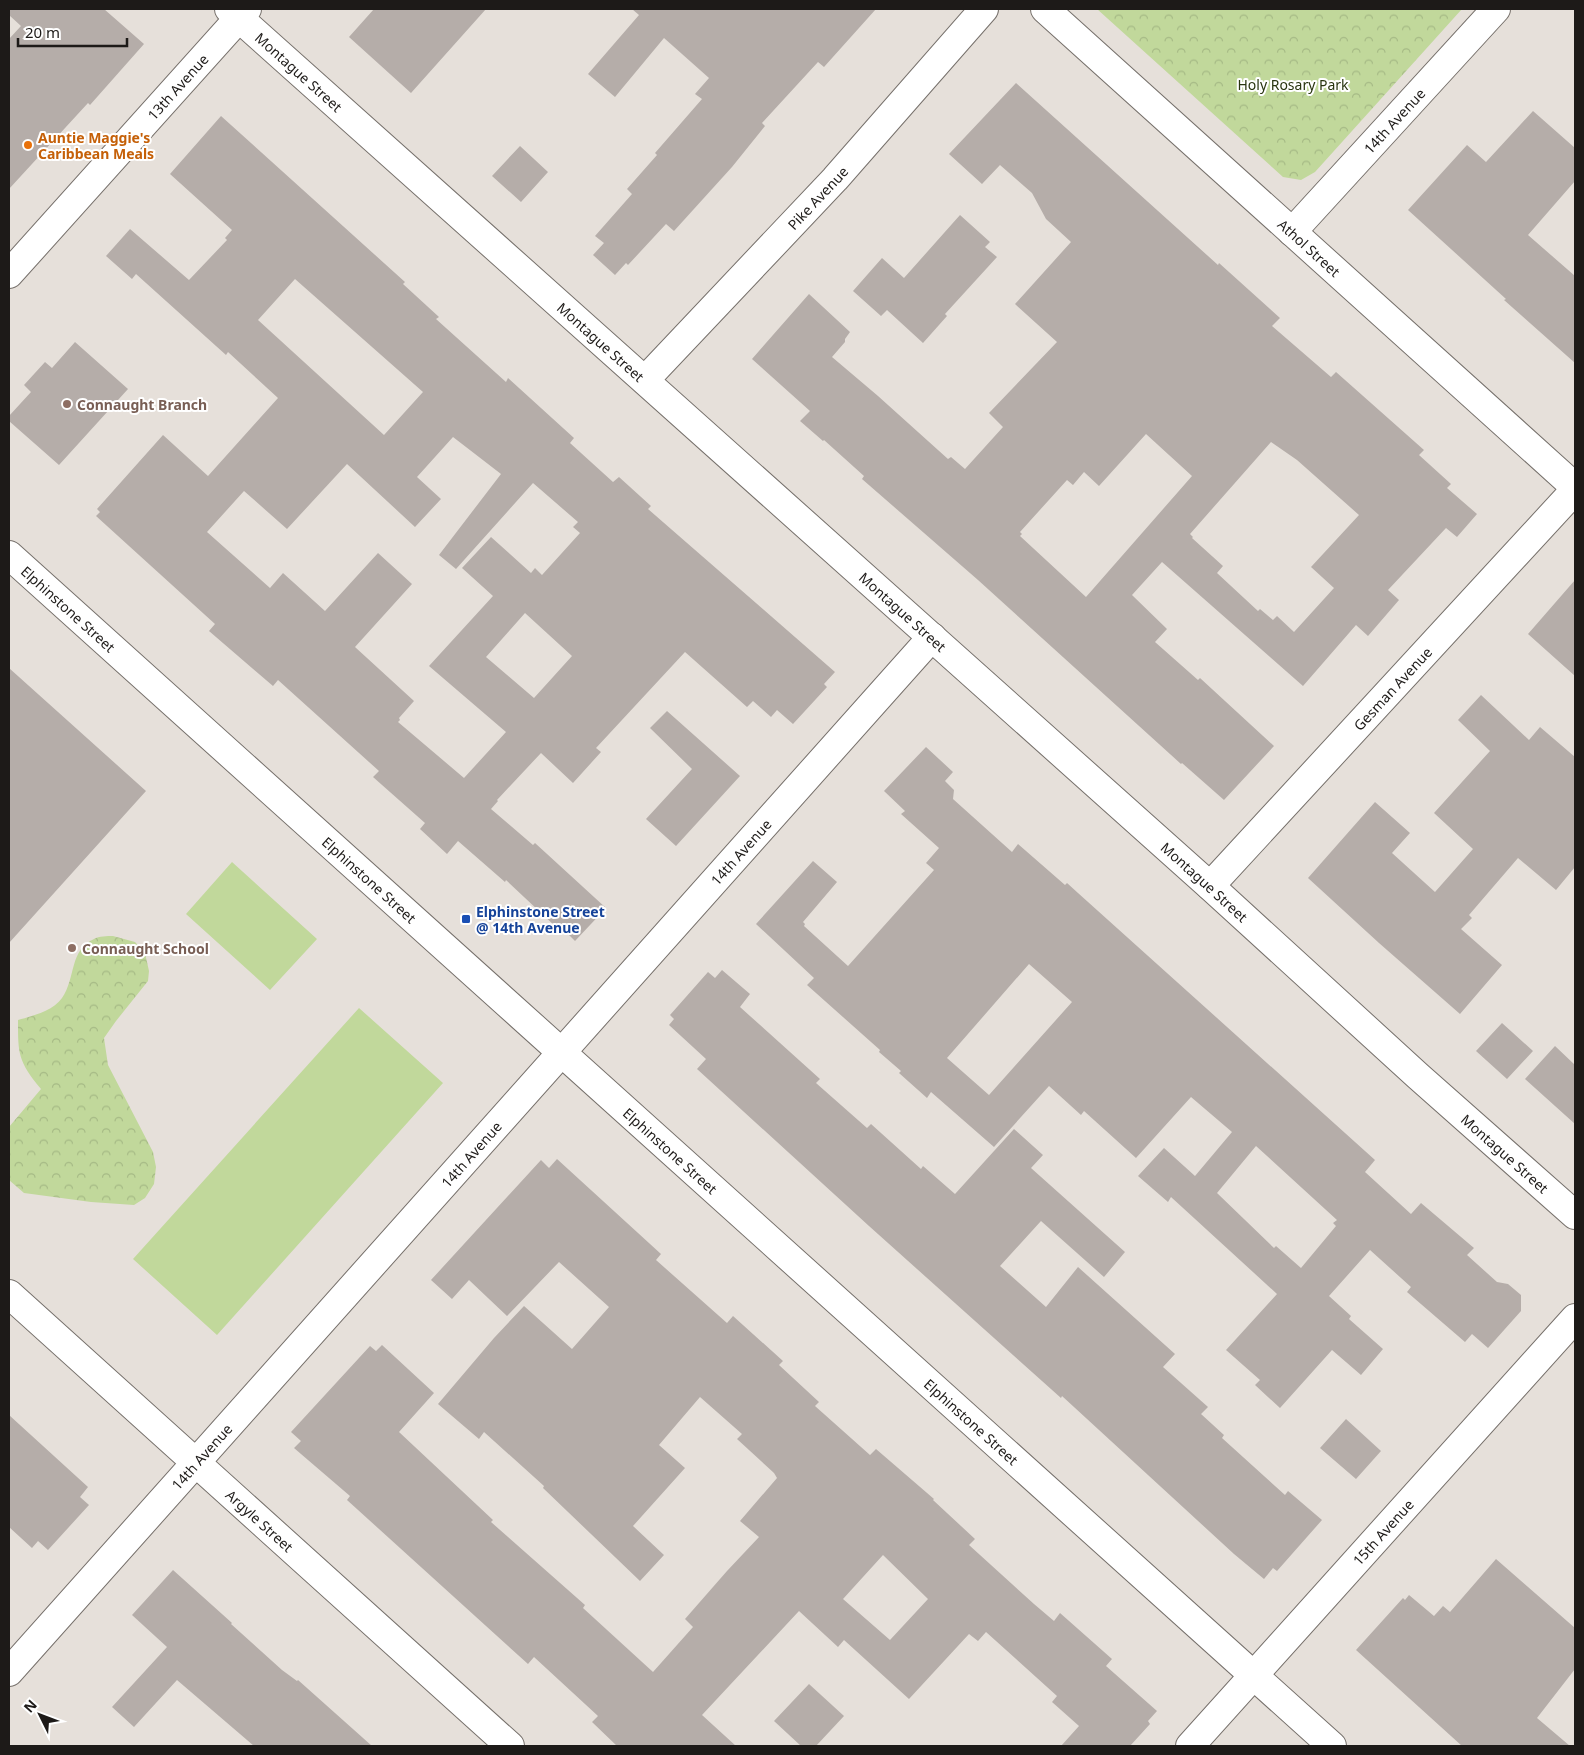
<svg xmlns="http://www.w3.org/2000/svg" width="1584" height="1755" viewBox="0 0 1584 1755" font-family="'Noto Sans',sans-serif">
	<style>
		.grass { fill: #c1d89b }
		.forest { fill: url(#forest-crowns) }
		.building { fill: #b5ada9; fill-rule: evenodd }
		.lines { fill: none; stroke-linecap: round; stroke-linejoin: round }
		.minor-casing { stroke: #76706b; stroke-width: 30 }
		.minor { stroke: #fff; stroke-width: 28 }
		.food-dot { fill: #e8710a; stroke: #fff; stroke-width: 2 }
		.education-dot { fill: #8d6e63; stroke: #fff; stroke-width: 2 }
		.transit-dot { fill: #1a4fb4; stroke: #fff; stroke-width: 2 }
		.labels { text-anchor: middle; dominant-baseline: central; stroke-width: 4; stroke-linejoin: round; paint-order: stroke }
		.street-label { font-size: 14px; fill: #1d1a18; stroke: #fff }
		.park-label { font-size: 14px; fill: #293510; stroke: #fff }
		.food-label { font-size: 14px; font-weight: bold; fill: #c56008; stroke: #fff; text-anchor: start }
		.education-label { font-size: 14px; font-weight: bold; fill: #785e54; stroke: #fff; text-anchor: start }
		.transit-label { font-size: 14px; font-weight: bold; fill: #164399; stroke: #fff; text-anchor: start }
	</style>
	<defs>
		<pattern id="forest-crowns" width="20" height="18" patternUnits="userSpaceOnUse" patternTransform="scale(1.25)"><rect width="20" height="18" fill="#c1d89b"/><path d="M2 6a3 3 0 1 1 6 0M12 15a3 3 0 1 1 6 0" fill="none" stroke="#a5b985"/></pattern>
	</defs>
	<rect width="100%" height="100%" fill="#e6e0da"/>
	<path class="grass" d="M 232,862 L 317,939 L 270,990 L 186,914 Z
		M 359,1008 L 443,1083 L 217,1335 L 133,1259 Z"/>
	<path class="forest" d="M 1097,9 L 1462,9 L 1315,172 L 1301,180 L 1283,177 Z
		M 113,936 L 135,942 L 145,953 L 149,971 L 148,981 L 116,1021 L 104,1038 L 108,1065 L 153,1152 L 156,1167 L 154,1184 L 145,1198 L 134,1205 L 91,1202 L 24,1193 L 9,1180 L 9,1127 L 41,1089 C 18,1061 18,1054 18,1020 C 32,1016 53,1011 62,998 C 76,978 69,950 94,939 C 99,936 107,936 113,936 Z"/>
	<path class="building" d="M 9,9 L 104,9 L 144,44 L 90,105 L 88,103 L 9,189 L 9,39 L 21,26 L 9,15 Z
		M 374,9 L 486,9 L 411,93 L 349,37 Z
		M 632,9 L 876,9 L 824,67 L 818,62 L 762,123 L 765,126 L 732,167 L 674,231 L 666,224 L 628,265 L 626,263 L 615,275 L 593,255 L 604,243 L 595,236 L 632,194 L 627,189 L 657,155 L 655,153 L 702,99 L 695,94 L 709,78 L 664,38 L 615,97 L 588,74 L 639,15 Z
		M 1016,83 L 1218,265 L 1219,263 L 1280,318 L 1272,326 L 1331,377 L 1336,372 L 1424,450 L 1419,455 L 1451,484 L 1447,488 L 1477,514 L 1457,537 L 1446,528 L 1388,590 L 1399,600 L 1368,636 L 1356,625 L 1303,686 L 1162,562 L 1132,595 L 1167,629 L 1155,642 L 1198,680 L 1200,678 L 1274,746 L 1224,800 L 1182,763 L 1181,764 L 978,580 L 862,479 L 864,476 L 824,440 L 823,441 L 800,421 L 810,411 L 752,359 L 809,294 L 850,332 L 845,339 L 845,342 L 832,357 L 878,396 L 948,459 L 951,457 L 965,469 L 1003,427 L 989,413 L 1057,342 L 1015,304 L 1071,242 L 1046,219 L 1032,193 L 1000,165 L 982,184 L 949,154 ZM 1146,434 L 1192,476 L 1086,597 L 1020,536 L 1022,534 L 1020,532 L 1067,480 L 1073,485 L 1084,472 L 1099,486 ZM 1271,442 L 1297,460 L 1359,515 L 1311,567 L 1334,588 L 1294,632 L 1277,616 L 1273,620 L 1260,609 L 1258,611 L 1217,573 L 1223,566 L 1192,538 L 1193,537 L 1190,534 Z
		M 1533,111 L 1575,148 L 1575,181 L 1528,235 L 1575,276 L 1575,363 L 1504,300 L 1506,299 L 1408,210 L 1467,145 L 1486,162 Z
		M 221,116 L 405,282 L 403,284 L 439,317 L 436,319 L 506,382 L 508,378 L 574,438 L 570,443 L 613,482 L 619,477 L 651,506 L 648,509 L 835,672 L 824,684 L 827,687 L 793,724 L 777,710 L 771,717 L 753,701 L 747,707 L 685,652 L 596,748 L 601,752 L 573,783 L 541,753 L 497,800 L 498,801 L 491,809 L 533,845 L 535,843 L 606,908 L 575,941 L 558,924 L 556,927 L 506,880 L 505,882 L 458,841 L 447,854 L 420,829 L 425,823 L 373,777 L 379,771 L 278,680 L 273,686 L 209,631 L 215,624 L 96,516 L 100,512 L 97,509 L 163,435 L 208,476 L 278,398 L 228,352 L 226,355 L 136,274 L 132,279 L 106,256 L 130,229 L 189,280 L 227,240 L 225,238 L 232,230 L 170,174 ZM 295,279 L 423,392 L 384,435 L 258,320 ZM 453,437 L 501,474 L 439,555 L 456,569 L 533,483 L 578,522 L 573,527 L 580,533 L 542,575 L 535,568 L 531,573 L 491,537 L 462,568 L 493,596 L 429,666 L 506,732 L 464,778 L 398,722 L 400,720 L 399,718 L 414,701 L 355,647 L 412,584 L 378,553 L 325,611 L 283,573 L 270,588 L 207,532 L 244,491 L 287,529 L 347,464 L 415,527 L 441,499 L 417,477 ZM 525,613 L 572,656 L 534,698 L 486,657 Z
		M 520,146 L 548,172 L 521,202 L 492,176 Z
		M 960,215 L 990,242 L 985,247 L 997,257 L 945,314 L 947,316 L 923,343 L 887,310 L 881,316 L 853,291 L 882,258 L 904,278 Z
		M 75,342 L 128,389 L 59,465 L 9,421 L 9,416 L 31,392 L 24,385 L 45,362 L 52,368 Z
		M 1575,580 L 1575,676 L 1528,634 Z
		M 9,668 L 146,791 L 9,943 Z
		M 1481,695 L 1529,740 L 1540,727 L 1575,757 L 1575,867 L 1556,890 L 1518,858 L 1469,915 L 1472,918 L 1461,929 L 1502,965 L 1460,1014 L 1379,943 L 1308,878 L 1375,802 L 1410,833 L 1392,853 L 1435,892 L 1473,849 L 1434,813 L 1490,751 L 1458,720 Z
		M 667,711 L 740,776 L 676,846 L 646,819 L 692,769 L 650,728 Z
		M 926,747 L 953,772 L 945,781 L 954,790 L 953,799 L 1012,852 L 1018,844 L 1065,885 L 1067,883 L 1078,893 L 1375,1160 L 1365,1172 L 1411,1214 L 1421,1203 L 1474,1248 L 1467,1255 L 1497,1282 L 1508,1284 L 1521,1295 L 1521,1311 L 1488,1348 L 1472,1334 L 1465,1342 L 1407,1292 L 1411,1287 L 1370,1250 L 1329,1296 L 1351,1316 L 1349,1319 L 1383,1349 L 1361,1375 L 1332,1350 L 1280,1408 L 1255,1385 L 1260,1380 L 1226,1350 L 1277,1294 L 1171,1197 L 1168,1202 L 1138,1176 L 1164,1148 L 1195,1176 L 1232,1132 L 1191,1097 L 1136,1158 L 1084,1111 L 1081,1115 L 1049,1086 L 994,1147 L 931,1092 L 927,1098 L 899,1073 L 901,1071 L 879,1052 L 880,1050 L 807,985 L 814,978 L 756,924 L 813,861 L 837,882 L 803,922 L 805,924 L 804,926 L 848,966 L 934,870 L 926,863 L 939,848 L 901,814 L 905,811 L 884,791 ZM 1029,964 L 1072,1002 L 989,1095 L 947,1058 ZM 1256,1146 L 1337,1220 L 1333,1223 L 1336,1226 L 1301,1268 L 1276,1246 L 1274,1248 L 1217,1193 Z
		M 722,970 L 750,994 L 740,1007 L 820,1079 L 816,1083 L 867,1128 L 871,1124 L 921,1169 L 923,1166 L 955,1194 L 1014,1129 L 1043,1155 L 1031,1168 L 1125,1252 L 1104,1277 L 1041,1221 L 1000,1266 L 1046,1307 L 1078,1267 L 1175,1354 L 1163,1367 L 1208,1407 L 1201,1414 L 1224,1435 L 1222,1438 L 1285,1495 L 1288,1491 L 1322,1520 L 1277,1571 L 1273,1568 L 1264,1579 L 1234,1554 L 1062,1396 L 1061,1398 L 869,1226 L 697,1069 L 706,1059 L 669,1025 L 674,1019 L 670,1015 L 708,972 L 715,978 Z
		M 1502,1023 L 1533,1051 L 1507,1079 L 1476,1051 Z
		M 1555,1046 L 1575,1065 L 1575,1124 L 1525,1079 Z
		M 557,1159 L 661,1254 L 656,1260 L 727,1323 L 733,1316 L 783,1361 L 779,1365 L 819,1402 L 815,1406 L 870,1455 L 876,1449 L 934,1499 L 933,1500 L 975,1539 L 969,1545 L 1034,1604 L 1054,1621 L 1060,1613 L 1112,1659 L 1106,1666 L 1157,1711 L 1148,1721 L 1150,1724 L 1130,1746 L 1061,1746 L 1079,1726 L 1052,1702 L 1057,1696 L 986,1632 L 978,1641 L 969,1634 L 909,1699 L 844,1640 L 838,1647 L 799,1611 L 702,1715 L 736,1746 L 617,1746 L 592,1722 L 598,1716 L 534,1657 L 528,1664 L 347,1500 L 350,1496 L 294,1448 L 301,1441 L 291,1432 L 370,1346 L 376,1351 L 382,1345 L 434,1393 L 399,1432 L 493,1520 L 491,1522 L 585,1605 L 583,1608 L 653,1672 L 693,1627 L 685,1619 L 727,1571 L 759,1537 L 740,1521 L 777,1478 L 774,1473 L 737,1439 L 742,1434 L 700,1397 L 659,1445 L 685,1468 L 633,1526 L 664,1555 L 640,1581 L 543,1488 L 544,1486 L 484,1432 L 479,1439 L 438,1404 L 494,1338 L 524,1306 L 572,1349 L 609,1307 L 559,1262 L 507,1316 L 469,1280 L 452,1299 L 431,1280 L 541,1160 L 549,1168 ZM 883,1555 L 928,1599 L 890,1640 L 843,1599 Z
		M 9,1415 L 88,1487 L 80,1497 L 89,1505 L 48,1550 L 38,1541 L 32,1548 L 9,1527 Z
		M 1346,1419 L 1381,1451 L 1356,1479 L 1320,1448 Z
		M 1496,1559 L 1575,1628 L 1575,1669 L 1537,1718 L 1570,1746 L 1462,1746 L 1356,1650 L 1403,1598 L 1405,1600 L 1409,1595 L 1434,1616 L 1443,1606 L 1450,1612 Z
		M 173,1570 L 232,1623 L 231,1624 L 282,1670 L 297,1681 L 298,1680 L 372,1746 L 254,1746 L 177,1680 L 134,1727 L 112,1707 L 167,1647 L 132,1615 Z
		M 809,1684 L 844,1716 L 816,1746 L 801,1746 L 774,1721 Z"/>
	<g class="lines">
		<g class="minor-casing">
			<g id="minor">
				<path id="s1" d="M 229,9 L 1210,886 L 1418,1076 L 1575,1215"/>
				<path id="s2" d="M 1045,9 L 1575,487"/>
				<path id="s3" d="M 1292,232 L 1496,9"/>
				<path id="s4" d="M 9,274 L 247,9"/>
				<path id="s5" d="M 645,380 L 835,179 L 984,9"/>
				<path id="s6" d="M 9,555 L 1332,1746"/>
				<path id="s7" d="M 1210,886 L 1575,490"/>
				<path id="s8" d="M 9,1294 L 510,1746"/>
				<path id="s9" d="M 9,1672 L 932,637"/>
				<path id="s10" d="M 1190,1746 L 1575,1318"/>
			</g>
		</g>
		<use href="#minor" class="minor"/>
	</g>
	<circle class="food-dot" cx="28" cy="145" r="5"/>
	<g class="education-dot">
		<circle cx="67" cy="404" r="5"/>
		<circle cx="72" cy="948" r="5"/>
	</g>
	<rect class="transit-dot" x="461" y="914" width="10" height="10" rx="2.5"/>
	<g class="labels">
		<g class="street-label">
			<text stroke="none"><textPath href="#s1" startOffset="94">Montague Street</textPath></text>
			<text stroke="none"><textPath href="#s4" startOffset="252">13th Avenue</textPath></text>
			<text stroke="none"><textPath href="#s3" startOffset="151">14th Avenue</textPath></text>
			<text stroke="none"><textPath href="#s5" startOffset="251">Pike Avenue</textPath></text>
			<text stroke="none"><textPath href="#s2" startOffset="356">Athol Street</textPath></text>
			<text stroke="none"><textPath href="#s1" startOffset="499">Montague Street</textPath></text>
			<text stroke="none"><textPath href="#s6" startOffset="80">Elphinstone Street</textPath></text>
			<text stroke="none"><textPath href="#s1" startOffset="904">Montague Street</textPath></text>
			<text stroke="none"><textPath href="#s7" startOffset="269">Gesman Avenue</textPath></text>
			<text stroke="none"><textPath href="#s9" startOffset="1099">14th Avenue</textPath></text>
			<text stroke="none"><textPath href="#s6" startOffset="485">Elphinstone Street</textPath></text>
			<text stroke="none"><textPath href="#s1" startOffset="1309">Montague Street</textPath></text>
			<text stroke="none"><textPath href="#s6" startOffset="890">Elphinstone Street</textPath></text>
			<text stroke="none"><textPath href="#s1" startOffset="1714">Montague Street</textPath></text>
			<text stroke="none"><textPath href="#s9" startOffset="694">14th Avenue</textPath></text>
			<text stroke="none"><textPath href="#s6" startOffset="1295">Elphinstone Street</textPath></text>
			<text stroke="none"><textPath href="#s9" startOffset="289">14th Avenue</textPath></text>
			<text stroke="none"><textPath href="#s8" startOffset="338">Argyle Street</textPath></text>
			<text stroke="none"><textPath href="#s10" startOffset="288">15th Avenue</textPath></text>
		</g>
		<g class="park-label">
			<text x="1293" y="84">Holy Rosary Park</text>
		</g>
		<g class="food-label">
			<text x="38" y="137">Auntie Maggie's<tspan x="38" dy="16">Caribbean Meals</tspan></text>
		</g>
		<g class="education-label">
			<text x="77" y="404">Connaught Branch</text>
			<text x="82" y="948">Connaught School</text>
		</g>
		<g class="transit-label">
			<text x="476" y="911">Elphinstone Street<tspan x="476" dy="16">@ 14th Avenue</tspan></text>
		</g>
	</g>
	<rect width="1584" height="1755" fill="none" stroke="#1d1a18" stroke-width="20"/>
	<g transform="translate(40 1715) rotate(312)" stroke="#ffffff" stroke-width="4" paint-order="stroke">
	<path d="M0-4L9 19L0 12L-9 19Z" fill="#1d1a18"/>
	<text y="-8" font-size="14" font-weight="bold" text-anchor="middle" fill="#1d1a18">N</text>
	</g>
	<path d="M18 38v8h109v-8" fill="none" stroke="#1d1a18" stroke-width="2.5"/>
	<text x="25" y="38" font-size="15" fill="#1d1a18" stroke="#ffffff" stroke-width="4" paint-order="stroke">20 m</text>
</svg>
